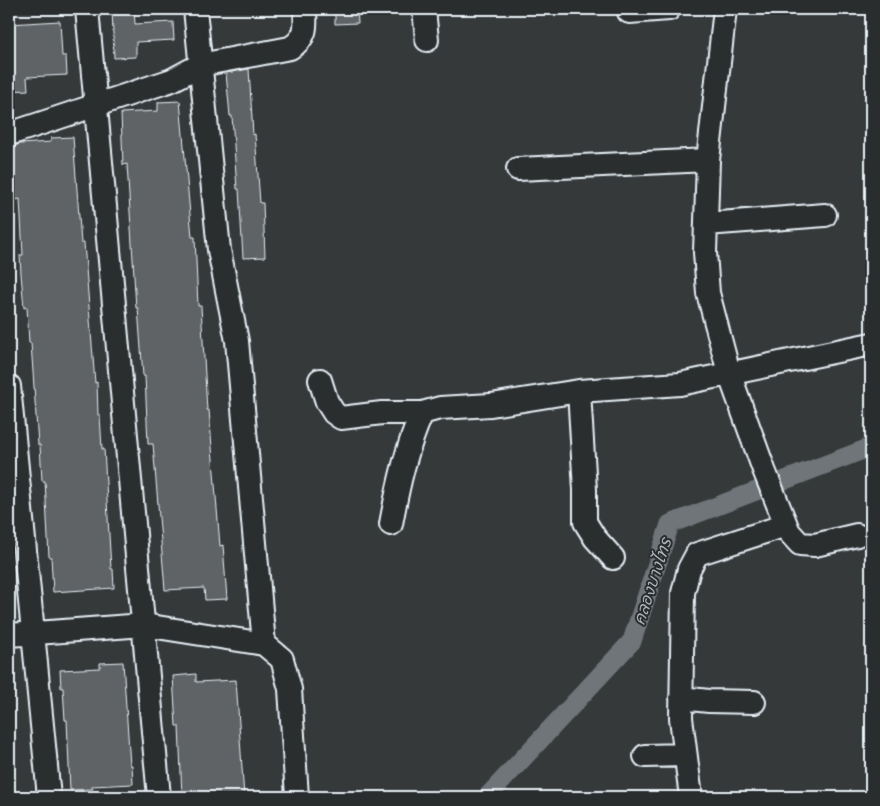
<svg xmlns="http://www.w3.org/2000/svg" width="880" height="806" viewBox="0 0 880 806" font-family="'Playpen Sans','Playpen Sans Thai',sans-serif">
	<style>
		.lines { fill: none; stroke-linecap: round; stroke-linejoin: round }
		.canal { stroke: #707579; stroke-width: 19 }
		.building { fill: #5f6365; stroke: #e8f1f8 }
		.minor-casing { stroke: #e8f1f8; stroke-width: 26 }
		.minor { stroke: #2a2d2e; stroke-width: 22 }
		.labels { text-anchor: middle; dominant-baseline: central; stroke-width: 4; stroke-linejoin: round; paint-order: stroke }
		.water-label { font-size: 16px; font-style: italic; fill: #acb3b8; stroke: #2a2d2e }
	</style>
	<rect width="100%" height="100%" fill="#35393a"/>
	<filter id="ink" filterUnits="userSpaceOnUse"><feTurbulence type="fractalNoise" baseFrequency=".02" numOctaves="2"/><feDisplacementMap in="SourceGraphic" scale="10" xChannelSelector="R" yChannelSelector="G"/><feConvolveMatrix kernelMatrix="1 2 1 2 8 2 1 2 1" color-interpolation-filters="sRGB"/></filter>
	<g filter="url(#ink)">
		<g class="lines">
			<path class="canal" d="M 487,797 L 632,641 L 670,524 L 871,447"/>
		</g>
		<path class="building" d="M 112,9 L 134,9 L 135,24 L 173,22 L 174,40 L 136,42 L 136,57 L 114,58 Z
			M 335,9 L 357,9 L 358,23 L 335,24 Z
			M 60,21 L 62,56 L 66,56 L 67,75 L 27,77 L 28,90 L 9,91 L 9,24 Z
			M 249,69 L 253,135 L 255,134 L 260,203 L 263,203 L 265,257 L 243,258 L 239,189 L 237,189 L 232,116 L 230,116 L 226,73 Z
			M 180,101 L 192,237 L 195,237 L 198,306 L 201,306 L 207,410 L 209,410 L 220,546 L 223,545 L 227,599 L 205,600 L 204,588 L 165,590 L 153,444 L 148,444 L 145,376 L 143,376 L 138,308 L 136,308 L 127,164 L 123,165 L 121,113 L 158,111 L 158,102 Z
			M 73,137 L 81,243 L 84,243 L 95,383 L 97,382 L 98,415 L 100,415 L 102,449 L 104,449 L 111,569 L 113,569 L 114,588 L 53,592 L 51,557 L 49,557 L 45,481 L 42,481 L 40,445 L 38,445 L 31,343 L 29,343 L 27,307 L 24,308 L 21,274 L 20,255 L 23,255 L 20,199 L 15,200 L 12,147 L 20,144 L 51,142 L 51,138 Z
			M 123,662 L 130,765 L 132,765 L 133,784 L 92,786 L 93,789 L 70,790 L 67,720 L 65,720 L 63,688 L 61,688 L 60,670 L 100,668 L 100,663 Z
			M 196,674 L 196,682 L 236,680 L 244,797 L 182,797 L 179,726 L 176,726 L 173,676 Z"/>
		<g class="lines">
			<g class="minor-casing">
				<path id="minor" d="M 87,9 L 159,797
					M 195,9 L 219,250 L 237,341 L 264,644
					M 424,9 L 427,40
					M 725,9 L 708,160 L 705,252 L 708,293 L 729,373 L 764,470 L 789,532 L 800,544 L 815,545 L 857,535
					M 629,12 L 669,9
					M 9,134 L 172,80 L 200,65 L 290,48 C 307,38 306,27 305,9
					M 518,169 L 708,160
					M 706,224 L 825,215
					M 320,380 L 327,402 L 334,413 L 341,418 L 382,413 L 422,413
					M 9,386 L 49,797
					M 579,391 L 585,490 L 585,522 L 595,538 L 613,558
					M 391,524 C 398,486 406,449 422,413 L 440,408 L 491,405 L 579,391 L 680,384 L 871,344
					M 9,635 L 144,625 L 264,644 L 282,659 L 290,689 L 297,797
					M 681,698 L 709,701 L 754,702
					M 645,756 L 685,755
					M 691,797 L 681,718 L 683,593 L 689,569 L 697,554 L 786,525"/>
			</g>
			<use href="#minor" class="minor"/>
		</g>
	</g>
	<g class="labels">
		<g class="water-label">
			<text transform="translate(651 581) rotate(-72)">คลองบางไทร</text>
		</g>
	</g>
	<rect width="880" height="806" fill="none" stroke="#2a2d2e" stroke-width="30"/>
	<rect x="15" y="15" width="850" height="776" fill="none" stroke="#e8f1f8" stroke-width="2" filter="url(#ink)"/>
</svg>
